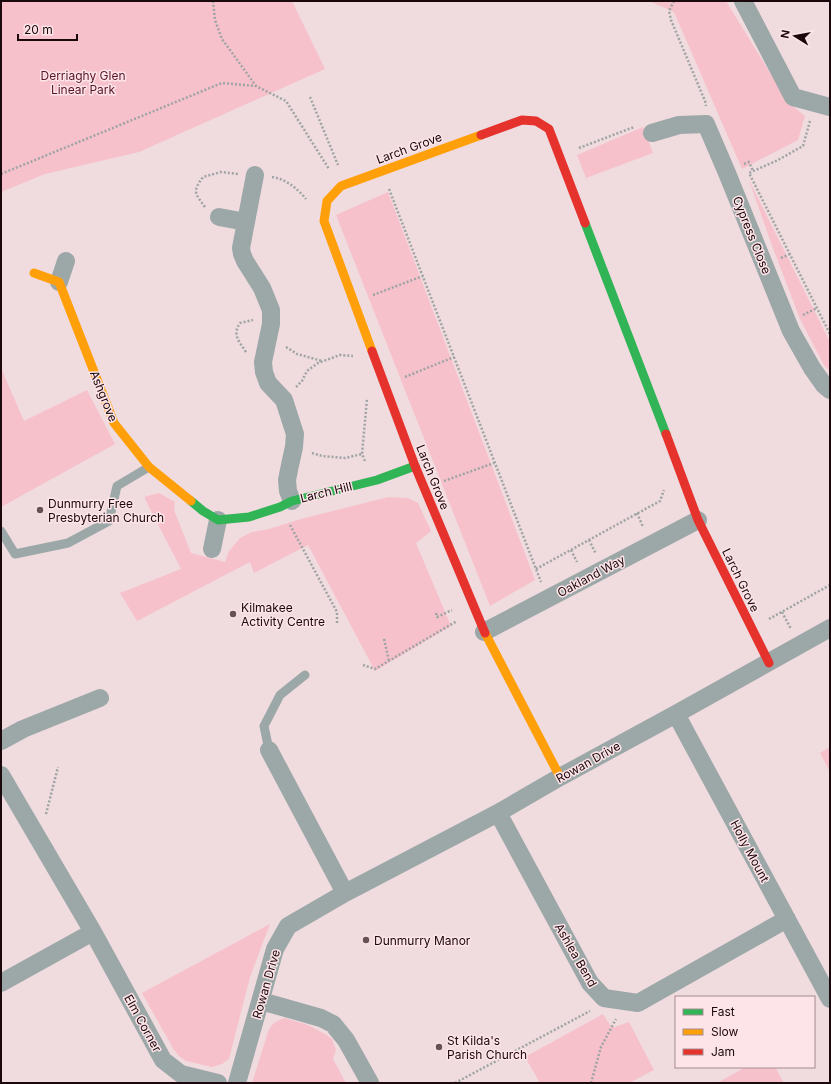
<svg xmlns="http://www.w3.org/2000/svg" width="831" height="1084" viewBox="0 0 831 1084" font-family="Inter,sans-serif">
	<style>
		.green { fill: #f7c1cc }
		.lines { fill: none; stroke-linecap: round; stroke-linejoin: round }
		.path { stroke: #9ea4a4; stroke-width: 2.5; stroke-dasharray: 2 2; stroke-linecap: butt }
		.lane { stroke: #9ca8a8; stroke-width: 9 }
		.street { stroke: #9ca8a8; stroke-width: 18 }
		.fast { stroke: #30b455; stroke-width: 9 }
		.slow { stroke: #ff9f0a; stroke-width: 9 }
		.jam { stroke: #e5322d; stroke-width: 9 }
		.poi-dot { fill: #665256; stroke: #fde4e8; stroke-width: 1.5 }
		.labels { text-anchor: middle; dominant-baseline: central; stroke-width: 3; stroke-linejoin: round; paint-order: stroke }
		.park-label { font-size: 12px; fill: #5a152a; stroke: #fde4e8 }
		.street-label { font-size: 12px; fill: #1b080c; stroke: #fde4e8 }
		.poi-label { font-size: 12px; fill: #1b080c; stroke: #fde4e8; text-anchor: start }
	</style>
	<rect width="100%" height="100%" fill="#f0dbdf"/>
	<path class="green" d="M 1,1 L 292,1 L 325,69 L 139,152 L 45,174 L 1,192 Z
		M 649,1 L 726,1 L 788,102 L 805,116 L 798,140 L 742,169 L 674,12 Z
		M 643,127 L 653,153 L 586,178 L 577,155 Z
		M 749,180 L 830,342 L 830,371 L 824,365 L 800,319 L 771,243 Z
		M 388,192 L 535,580 L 490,606 L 336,215 Z
		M 1,368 L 24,421 L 87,390 L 115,444 L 1,507 Z
		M 159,493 L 175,502 L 174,510 L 191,553 L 225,562 L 229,551 L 240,538 L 252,532 L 269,529 L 301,519 L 388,497 L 408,498 L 418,503 L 431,531 L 416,543 L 451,626 L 375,671 L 308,545 L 254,573 L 250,562 L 137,621 L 120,593 L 181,569 L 144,497 Z
		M 830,747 L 830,772 L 820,753 Z
		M 270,924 L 250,977 L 229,1059 L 222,1064 L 212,1067 L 186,1061 L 179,1056 L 174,1050 L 142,993 Z
		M 603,1014 L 612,1028 L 629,1022 L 654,1070 L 629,1083 L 540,1083 L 525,1057 Z
		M 285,1018 L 308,1025 L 325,1034 L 332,1039 L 336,1050 L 333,1059 L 346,1083 L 252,1083 L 268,1032 C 272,1023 276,1021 285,1018 Z
		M 746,1067 L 775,1067 L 784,1083 L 717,1083 Z"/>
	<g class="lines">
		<path class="path" d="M 213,1 L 215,20 L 222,39 L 256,86
			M 674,1 L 669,11 L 671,20 L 705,101 L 706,106
			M 310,97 L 338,165
			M 810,121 L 803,146 L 778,160 L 749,173 L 830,334
			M 579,148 L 634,127
			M 744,164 L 749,162 L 753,171
			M 1,174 L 222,83 L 256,86 L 286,101 L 329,169
			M 272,177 C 286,179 298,189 306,199
			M 389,189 L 541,582
			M 205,207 C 195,193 192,192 203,177 L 221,172 L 238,174
			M 781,258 L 790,254
			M 373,295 L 423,276
			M 803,315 L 817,308
			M 286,347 L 297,354 L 322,361
			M 246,352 C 239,341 232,335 240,323 L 253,320
			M 405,377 L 454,357
			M 296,387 L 302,381 L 307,371 L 318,363 L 340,355 L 353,356
			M 312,453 L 322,456 L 345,458 L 362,454
			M 365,461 L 362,454 L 367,399
			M 444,481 L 494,463
			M 637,513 L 643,527
			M 290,525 L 337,612 L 337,623
			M 589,540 L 596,554
			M 571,550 L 577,562
			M 536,569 L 660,501 L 664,490
			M 782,612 L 791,629
			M 436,613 L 437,617 L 452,610
			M 769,619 L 830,585
			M 384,639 L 389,661
			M 363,665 L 375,669 L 457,621
			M 46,814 L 58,767
			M 455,1083 L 590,1011
			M 591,1083 L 601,1047 L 616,1019"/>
		<path class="lane" d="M 1,531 L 15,554 L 68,543 L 109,521 L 117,486 L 149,467
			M 269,750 L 264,726 L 280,695 L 305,675"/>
		<path class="street" d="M 743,1 L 793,97 L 830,107
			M 652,133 L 679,125 L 706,124 L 727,173 L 791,331 L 812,368 L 824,385 L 830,390
			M 255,175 L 241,248 L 242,254 L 245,261 L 262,288 L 271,310 L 271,324 L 263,362 L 264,372 L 268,383 L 284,400 L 295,434 L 294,447 L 290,465 L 287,480 L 288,491 L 292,501
			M 219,217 L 246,222
			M 59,282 L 66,261
			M 212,549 L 218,520
			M 484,632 L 698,520
			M 676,714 L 830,999
			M 1,741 L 23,729 L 100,698
			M 269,750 L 345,893
			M 1,775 L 93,932 L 163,1060 L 181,1074 L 218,1083
			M 498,813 L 590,983 L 604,998 L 638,1003 L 787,919
			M 1,983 L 93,932
			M 261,1001 L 321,1018 L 333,1024 L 346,1040 L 370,1083
			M 237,1083 L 275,949 L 288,926 L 345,893 L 498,813 L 560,777 L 676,714 L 830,628"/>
		<path class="fast" d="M 585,223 L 666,434
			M 191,501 L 203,511 L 218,520 L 249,517 L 280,507 L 292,501 L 377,480 L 415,466"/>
		<path class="slow" d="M 34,273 L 59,282 L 114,423 L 149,467 L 191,501
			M 372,351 L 324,221 L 327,201 L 341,186 L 481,135
			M 485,633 L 560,777"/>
		<path class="jam" d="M 481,135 L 522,120 L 536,121 L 549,129 L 585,223
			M 372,351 L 415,466 L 485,633
			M 666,434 L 698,520 L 769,663"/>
	</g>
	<g class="poi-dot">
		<circle cx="40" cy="510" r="4"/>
		<circle cx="233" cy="614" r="4"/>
		<circle cx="366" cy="940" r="4"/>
		<circle cx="439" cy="1047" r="4"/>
	</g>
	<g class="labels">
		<g class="park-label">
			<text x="83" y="75">Derriaghy Glen<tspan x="83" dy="14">Linear Park</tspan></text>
		</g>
		<g class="street-label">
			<text transform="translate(409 148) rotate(-20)">Larch Grove</text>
			<text transform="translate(752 235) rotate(68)">Cypress Close</text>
			<text transform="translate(104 396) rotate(68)">Ashgrove</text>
			<text transform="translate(433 477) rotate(68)">Larch Grove</text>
			<text transform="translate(326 492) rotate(-14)">Larch Hill</text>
			<text transform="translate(591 576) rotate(-28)">Oakland Way</text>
			<text transform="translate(741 580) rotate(64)">Larch Grove</text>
			<text transform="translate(588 762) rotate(-29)">Rowan Drive</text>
			<text transform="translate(750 851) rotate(62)">Holly Mount</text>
			<text transform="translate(576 955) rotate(60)">Ashlea Bend</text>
			<text transform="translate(266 984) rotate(-74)">Rowan Drive</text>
			<text transform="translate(143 1023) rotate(61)">Elm Corner</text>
		</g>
		<g class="poi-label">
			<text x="48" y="503">Dunmurry Free<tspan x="48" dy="14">Presbyterian Church</tspan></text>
			<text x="241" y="607">Kilmakee<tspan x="241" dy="14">Activity Centre</tspan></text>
			<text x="374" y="940">Dunmurry Manor</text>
			<text x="447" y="1040">St Kilda's<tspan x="447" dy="14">Parish Church</tspan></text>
		</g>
	</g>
	<rect width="831" height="1084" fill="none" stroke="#1b080c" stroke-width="4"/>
	<rect x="675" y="996" width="140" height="72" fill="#fde4e8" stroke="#a38c90"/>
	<rect x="683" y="1009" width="20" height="6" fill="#30b455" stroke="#a38c90"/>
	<text x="711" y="1016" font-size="12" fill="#1b080c">Fast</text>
	<rect x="683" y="1029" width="20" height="6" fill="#ff9f0a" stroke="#a38c90"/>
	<text x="711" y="1036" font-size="12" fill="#1b080c">Slow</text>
	<rect x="683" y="1049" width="20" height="6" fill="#e5322d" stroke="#a38c90"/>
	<text x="711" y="1056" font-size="12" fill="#1b080c">Jam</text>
	<g transform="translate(795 36) rotate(281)" stroke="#fde4e8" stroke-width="3" paint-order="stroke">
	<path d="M0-3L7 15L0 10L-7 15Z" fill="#1b080c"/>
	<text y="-6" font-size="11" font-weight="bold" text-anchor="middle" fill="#1b080c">N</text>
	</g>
	<path d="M18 34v6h59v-6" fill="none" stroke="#1b080c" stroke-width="2"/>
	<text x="24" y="34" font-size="12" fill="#1b080c" stroke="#fde4e8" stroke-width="3" paint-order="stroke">20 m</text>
</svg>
